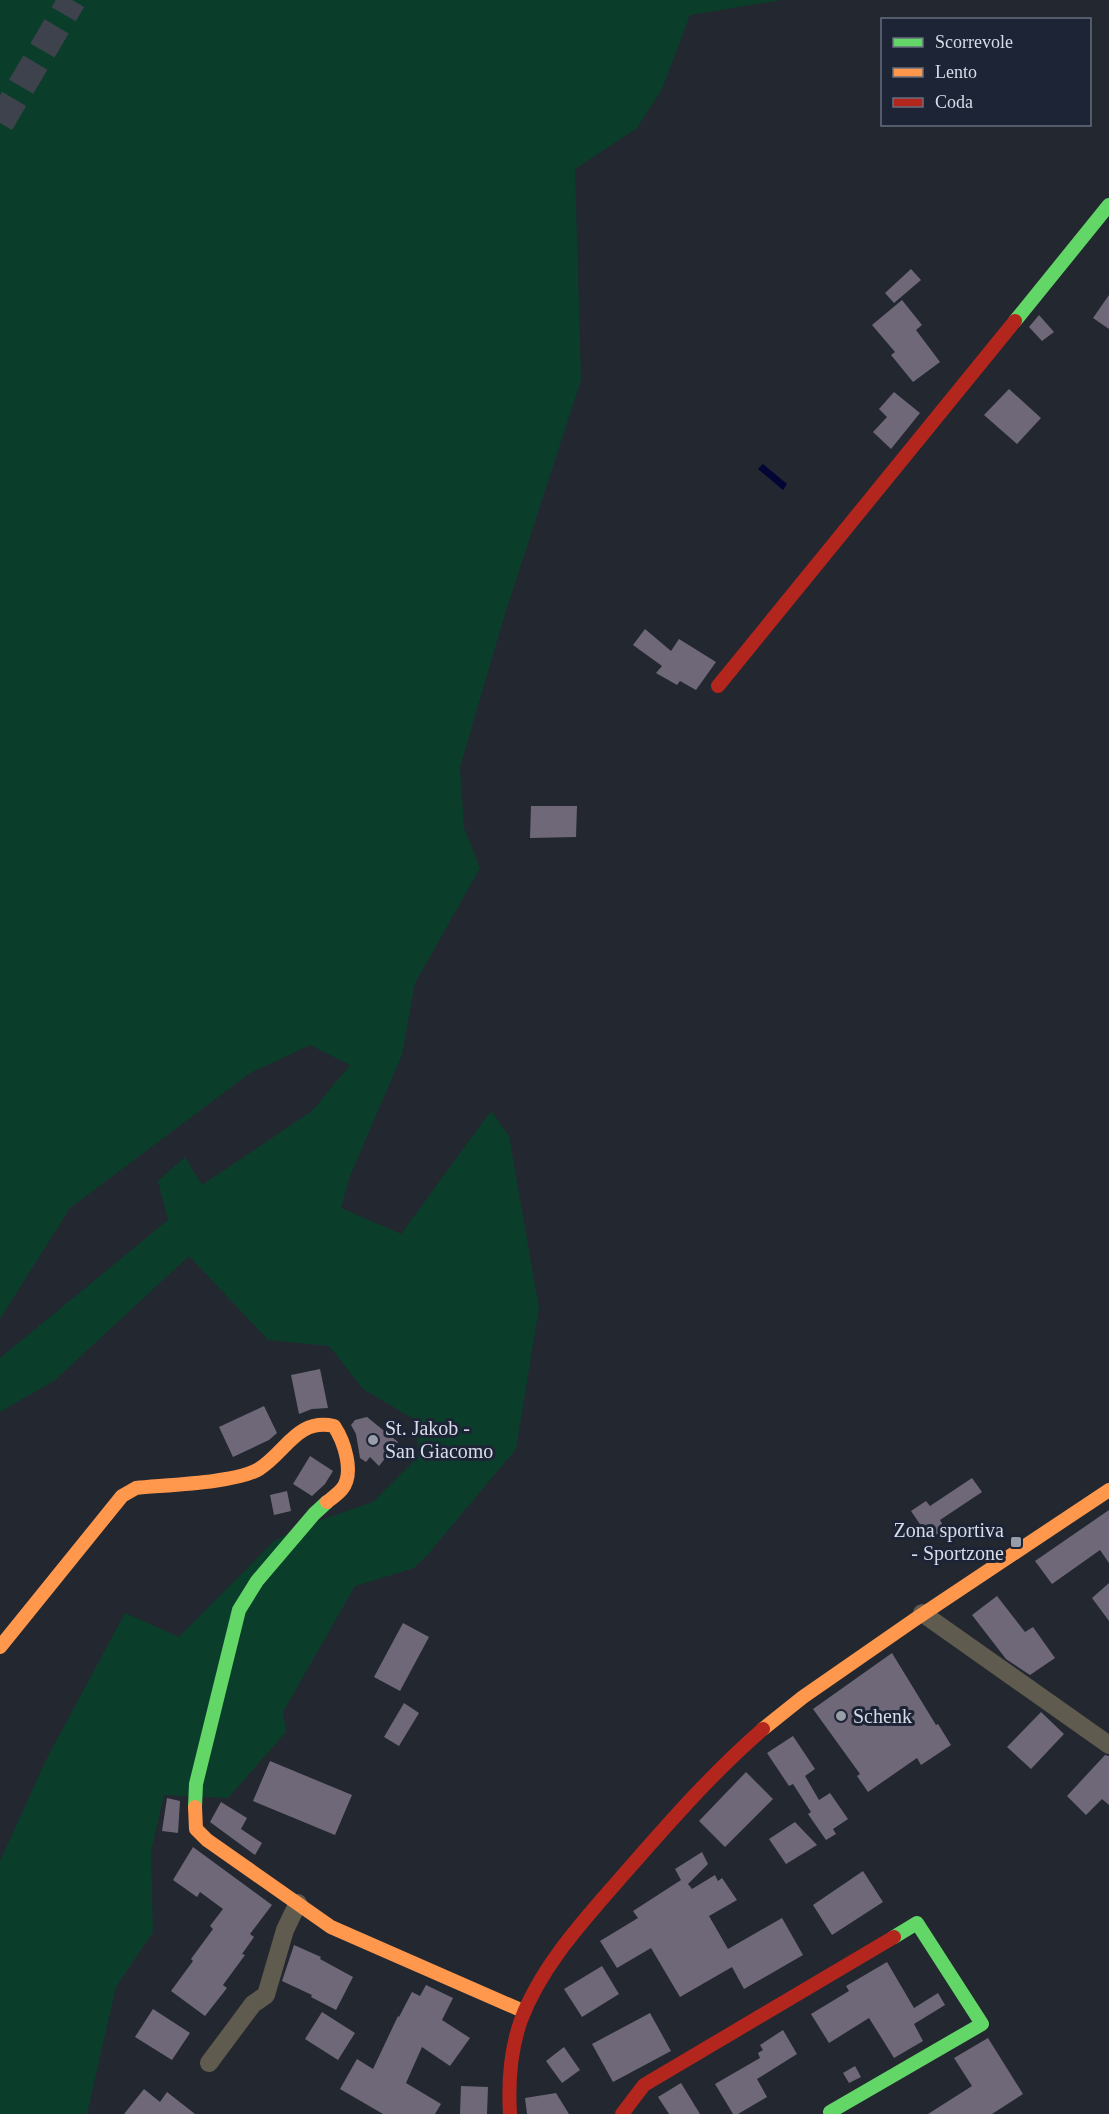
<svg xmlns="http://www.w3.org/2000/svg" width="1109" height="2114" viewBox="0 0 1109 2114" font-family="Georgia,serif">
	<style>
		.green { fill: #0b3e2a }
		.water { fill: #030535 }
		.building { fill: #6f6879 }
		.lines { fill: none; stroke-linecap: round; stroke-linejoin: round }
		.primary-tunnel { stroke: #3e424c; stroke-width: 28; stroke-dasharray: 28 14; stroke-linecap: butt }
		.street { stroke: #605b4f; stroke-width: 18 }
		.fast { stroke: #63d668; stroke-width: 14 }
		.slow { stroke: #ff974d; stroke-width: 14 }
		.jam { stroke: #b3261e; stroke-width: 14 }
		.poi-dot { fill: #989da8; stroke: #1d2436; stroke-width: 2 }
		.labels { text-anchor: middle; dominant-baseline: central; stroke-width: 6; stroke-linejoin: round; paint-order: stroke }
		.poi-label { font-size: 20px; fill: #d7dce8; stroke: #1d2436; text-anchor: start }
	</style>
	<rect width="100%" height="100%" fill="#232730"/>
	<path class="green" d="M 0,0 L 781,0 L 690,15 L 662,89 L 637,128 L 575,169 L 581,380 L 505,614 L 460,767 L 464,828 L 480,868 L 415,983 L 402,1055 L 350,1176 L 341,1208 L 401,1234 L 491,1111 L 509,1136 L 539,1308 L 516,1449 L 429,1553 L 414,1568 L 355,1586 L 283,1712 L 286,1732 L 228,1798 L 164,1795 L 151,1852 L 153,1932 L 116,1987 L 87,2114 L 0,2114 L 0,1861 L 47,1758 L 125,1613 L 179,1637 L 274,1541 L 298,1528 L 373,1502 L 418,1457 L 417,1421 L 363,1389 L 329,1346 L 268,1340 L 189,1256 L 55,1380 L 0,1412 L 0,1358 L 168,1220 L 158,1181 L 185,1157 L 202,1185 L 312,1111 L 350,1065 L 310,1045 L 250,1073 L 70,1208 L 0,1319 Z"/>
	<path class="water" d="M 763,464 L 787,484 L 783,490 L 758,469 Z"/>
	<path class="building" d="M 911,269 L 921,280 L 894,303 L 885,293 Z
		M 1109,295 L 1109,329 L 1093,318 Z
		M 902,300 L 922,325 L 916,330 L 940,362 L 913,382 L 891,355 L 895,352 L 872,325 Z
		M 1039,315 L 1054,332 L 1042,341 L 1029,327 Z
		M 1009,389 L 1041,418 L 1017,444 L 984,415 Z
		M 894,392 L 920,413 L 891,449 L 873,432 L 887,417 L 879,409 Z
		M 645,629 L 671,651 L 679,639 L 716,662 L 696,690 L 680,681 L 677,685 L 656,673 L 662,666 L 633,645 Z
		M 531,806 L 577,806 L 576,837 L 530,838 Z
		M 320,1369 L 328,1408 L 312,1409 L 299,1414 L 291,1375 Z
		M 264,1406 L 277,1433 L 269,1440 L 233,1457 L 219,1427 Z
		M 367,1417 L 398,1442 L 379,1466 L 370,1457 L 366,1462 L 360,1458 L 356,1434 L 351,1425 L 355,1420 Z
		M 310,1456 L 333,1471 L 325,1484 L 312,1496 L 293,1484 Z
		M 972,1478 L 982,1492 L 940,1520 L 945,1529 L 930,1539 L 911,1511 L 926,1501 L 930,1506 Z
		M 287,1491 L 291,1511 L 274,1515 L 270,1495 Z
		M 1109,1510 L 1109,1563 L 1100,1550 L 1052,1584 L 1035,1561 Z
		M 1109,1583 L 1109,1621 L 1092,1598 Z
		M 997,1596 L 1025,1632 L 1033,1627 L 1055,1658 L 1030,1675 L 1006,1659 L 972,1615 Z
		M 403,1623 L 429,1637 L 400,1691 L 374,1677 Z
		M 892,1653 L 936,1725 L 938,1724 L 951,1745 L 921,1765 L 917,1758 L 868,1792 L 857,1776 L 860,1774 L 813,1709 Z
		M 404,1703 L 419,1713 L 399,1746 L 384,1737 Z
		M 1041,1712 L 1064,1734 L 1031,1769 L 1007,1747 Z
		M 793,1736 L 815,1769 L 805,1776 L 819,1800 L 830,1793 L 848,1819 L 833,1829 L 836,1834 L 826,1840 L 808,1814 L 811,1812 L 793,1784 L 789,1786 L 767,1753 Z
		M 1105,1755 L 1109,1756 L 1109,1805 L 1102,1799 L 1086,1815 L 1067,1796 Z
		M 270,1761 L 352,1795 L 335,1835 L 253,1801 Z
		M 746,1772 L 773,1799 L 725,1847 L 699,1821 Z
		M 167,1798 L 180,1801 L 178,1833 L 162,1831 Z
		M 221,1802 L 247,1818 L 241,1829 L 262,1843 L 255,1855 L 210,1822 Z
		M 795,1822 L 817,1845 L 786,1864 L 769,1839 Z
		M 193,1847 L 272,1905 L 250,1934 L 254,1937 L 242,1954 L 245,1955 L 223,1985 L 227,1988 L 205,2016 L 171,1991 L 193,1961 L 191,1959 L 213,1929 L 210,1926 L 223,1909 L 200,1892 L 197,1897 L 173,1880 Z
		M 702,1852 L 708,1864 L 688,1884 L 692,1889 L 715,1875 L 718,1881 L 722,1878 L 737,1900 L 709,1916 L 728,1949 L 782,1918 L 803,1955 L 744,1989 L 732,1967 L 680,1997 L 651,1948 L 617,1968 L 600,1941 L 638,1918 L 633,1911 L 681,1880 L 675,1869 Z
		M 863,1871 L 883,1902 L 832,1935 L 813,1905 Z
		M 294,1945 L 321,1957 L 320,1959 L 353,1977 L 336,2010 L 311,1997 L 312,1995 L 282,1981 Z
		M 887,1962 L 914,2008 L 938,1993 L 945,2005 L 914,2024 L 923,2041 L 894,2058 L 869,2018 L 829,2043 L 811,2014 L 849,1991 L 846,1986 Z
		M 602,1966 L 619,1994 L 582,2017 L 564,1989 Z
		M 426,1985 L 453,1998 L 442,2020 L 470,2038 L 450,2066 L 422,2047 L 406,2083 L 441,2104 L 435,2114 L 383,2114 L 340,2089 L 357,2059 L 373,2069 L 398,2016 L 399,2017 L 412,1992 L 420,1996 Z
		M 153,2009 L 190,2033 L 172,2060 L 135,2037 Z
		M 322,2012 L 355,2033 L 338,2060 L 305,2039 Z
		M 650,2013 L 671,2051 L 613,2082 L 592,2044 Z
		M 783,2030 L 797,2054 L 757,2079 L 767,2097 L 738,2114 L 733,2114 L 715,2084 L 760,2058 L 758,2053 L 763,2050 L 760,2045 Z
		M 988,2038 L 1023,2094 L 992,2114 L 928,2114 L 972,2086 L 954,2058 Z
		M 564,2047 L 580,2070 L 562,2083 L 546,2061 Z
		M 855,2066 L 861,2077 L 849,2083 L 843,2073 Z
		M 681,2083 L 700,2114 L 669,2114 L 658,2097 Z
		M 461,2086 L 488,2087 L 487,2114 L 460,2114 Z
		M 144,2089 L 160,2102 L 167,2092 L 195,2114 L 124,2114 Z
		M 556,2093 L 569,2114 L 527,2114 L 525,2098 Z"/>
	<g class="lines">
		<path class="primary-tunnel" d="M 0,123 L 72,0"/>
		<path class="street" d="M 922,1613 L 1109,1745
			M 209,2063 L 253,2004 L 266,1995 L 285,1930 L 298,1903"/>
		<path class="fast" d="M 1015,321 L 1109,205
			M 195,1807 L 196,1784 L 239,1610 L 257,1581 L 314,1514 L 327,1502
			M 830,2112 L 982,2024 L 917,1923 L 894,1937"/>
		<path class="slow" d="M 0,1647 L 122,1496 L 136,1488 C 164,1485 237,1483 259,1469 C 286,1452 297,1418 334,1426 C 344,1441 355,1473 342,1489 C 338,1494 332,1498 327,1502
			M 763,1729 L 803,1697 L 914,1620 L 1109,1490
			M 195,1807 L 196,1829 L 207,1840 L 331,1927 L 523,2011"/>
		<path class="jam" d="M 718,686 L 1015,321
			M 510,2114 C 508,2081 510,2051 521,2020 C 542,1964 586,1918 624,1874 C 668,1824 712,1773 763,1729
			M 622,2114 L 644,2085 L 894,1937"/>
	</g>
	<g class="poi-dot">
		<circle cx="373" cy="1440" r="6"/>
		<rect x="1010" y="1536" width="12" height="12" rx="3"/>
		<circle cx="841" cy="1716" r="6"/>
	</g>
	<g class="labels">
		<g class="poi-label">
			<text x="385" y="1428">St. Jakob -<tspan x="385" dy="23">San Giacomo</tspan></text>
			<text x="1004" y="1530" text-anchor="end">Zona sportiva<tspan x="1004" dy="23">- Sportzone</tspan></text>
			<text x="853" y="1716">Schenk</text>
		</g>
	</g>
	<rect x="881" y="18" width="210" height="108" fill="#1d2436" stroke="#676e7d" stroke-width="1.5"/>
	<rect x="893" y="38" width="30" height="9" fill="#63d668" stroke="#676e7d" stroke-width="1.5"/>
	<text x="935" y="48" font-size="18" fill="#d7dce8">Scorrevole</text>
	<rect x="893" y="68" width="30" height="9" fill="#ff974d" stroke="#676e7d" stroke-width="1.5"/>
	<text x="935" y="78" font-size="18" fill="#d7dce8">Lento</text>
	<rect x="893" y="98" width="30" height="9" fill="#b3261e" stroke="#676e7d" stroke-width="1.5"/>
	<text x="935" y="108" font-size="18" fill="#d7dce8">Coda</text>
</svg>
